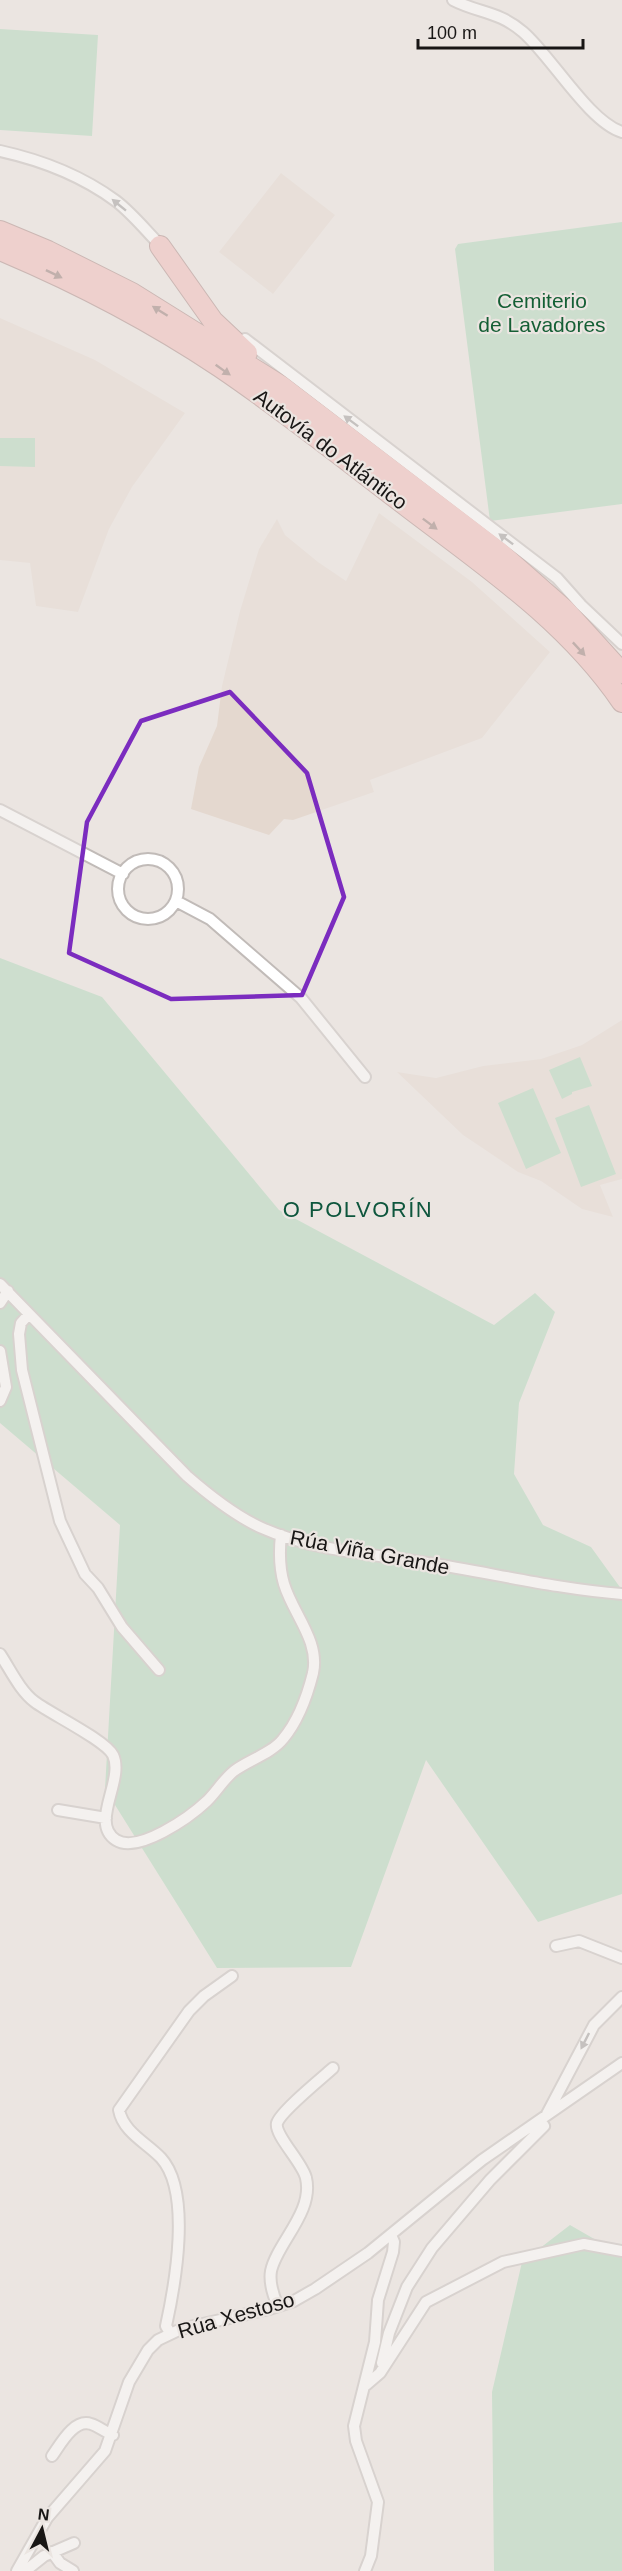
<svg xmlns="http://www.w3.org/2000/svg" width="622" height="2571" viewBox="0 0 622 2571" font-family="Arial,sans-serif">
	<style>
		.built { fill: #e4d8cf }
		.green { fill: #a9d6b6 }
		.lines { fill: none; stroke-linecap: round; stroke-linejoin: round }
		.minor-casing { stroke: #c1bbb8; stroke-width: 14 }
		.motorway-casing { stroke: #a57f7c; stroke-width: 22 }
		.minor { stroke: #fff; stroke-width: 10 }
		.motorway { stroke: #f1b7b4; stroke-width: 20 }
		.oneway { fill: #979696 }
		.oneway2 { fill: #8f6f6c }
		.marked { fill: none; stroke: #7b2cbf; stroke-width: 4.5; stroke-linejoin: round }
		.labels { text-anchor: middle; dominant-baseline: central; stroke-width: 4.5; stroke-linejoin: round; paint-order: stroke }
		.park-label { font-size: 21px; fill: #155f35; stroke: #ebe5e1 }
		.street-label { font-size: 21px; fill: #181615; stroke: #ebe5e1 }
		.neighbourhood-label { font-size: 22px; letter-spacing: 1.5px; fill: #0e563d; stroke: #ebe5e1 }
	</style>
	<rect width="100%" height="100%" fill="#ebe5e1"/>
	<path class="built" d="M 281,173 L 335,215 L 273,294 L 219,252 Z
		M 0,318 L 95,360 L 185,413 L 132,487 L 109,529 L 78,612 L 36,606 L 30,563 L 0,560 Z
		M 379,513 L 472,582 L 550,652 L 482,738 L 370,780 L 374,792 L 293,820 L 284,819 L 269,835 L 191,809 L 199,767 L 217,726 L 222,686 L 240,611 L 259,549 L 277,519 L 285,535 L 318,562 L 346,581 Z
		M 622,1020 L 622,1179 L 600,1185 L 613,1217 L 582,1209 L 541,1181 L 518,1172 L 463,1135 L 397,1072 L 436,1078 L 483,1066 L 541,1059 L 582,1045 Z"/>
	<path class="green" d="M 0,29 L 98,35 L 92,136 L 0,130 Z
		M 622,222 L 622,504 L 490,521 L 455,249 L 458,244 Z
		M 0,438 L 35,438 L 35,467 L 0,466 Z
		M 0,958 L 102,997 L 279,1210 L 494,1325 L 535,1293 L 555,1312 L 519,1403 L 514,1474 L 543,1525 L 591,1547 L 622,1590 L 622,1894 L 538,1922 L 426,1760 L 351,1967 L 217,1968 L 105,1789 L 120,1525 L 0,1423 Z
		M 580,1057 L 592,1086 L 572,1092 L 572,1094 L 562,1099 L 549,1070 Z
		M 533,1088 L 561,1153 L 526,1169 L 498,1103 Z
		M 589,1105 L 616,1174 L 581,1187 L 555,1118 Z
		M 570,2225 L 622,2255 L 622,2571 L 494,2571 L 492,2392 L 522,2262 Z"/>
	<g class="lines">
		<g class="minor-casing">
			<path id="minor" d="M 453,0 C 478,13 499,11 523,32 C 551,56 589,122 622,132
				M 0,151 C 41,160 82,176 116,201 C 133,214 147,232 162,247
				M 245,339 L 557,578 L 581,605 L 622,644
				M 0,810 L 123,874
				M118 889a30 30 0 1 1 60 0a30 30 0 1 1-60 0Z
				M 176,901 L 210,919 L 301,998 L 365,1077
				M 0,1284 L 187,1476 C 210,1496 235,1516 262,1528 C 313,1551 373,1554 428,1563 C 492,1573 557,1589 622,1594
				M 0,1303 L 8,1291
				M 29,1314 L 21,1323 L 19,1334 L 22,1370 L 60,1521 L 85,1574 L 98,1588 L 122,1627 L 159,1670
				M 0,1351 L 6,1387 L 0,1401
				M 0,1654 C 10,1669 20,1691 35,1702 C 51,1714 105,1740 113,1755 C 125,1780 89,1823 116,1840 C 138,1854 190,1817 207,1801 C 217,1791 223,1780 234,1771 C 249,1760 272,1753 283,1739 C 299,1720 307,1697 313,1673 C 320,1641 293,1614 284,1584 C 279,1567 279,1553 281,1535
				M 58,1810 L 106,1818
				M 556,1946 L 579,1941 L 622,1958
				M 547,2114 L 594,2025 L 622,1997
				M 278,2306 C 273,2295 269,2283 271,2271 C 277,2243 314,2212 306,2178 C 303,2163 274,2135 277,2123 C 281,2111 322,2078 333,2068
				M 170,2333 L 166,2326 C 175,2285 192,2192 161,2158 C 147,2143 123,2132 119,2110 L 189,2011 L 204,1996 L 232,1976
				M 382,2363 L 389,2333 L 407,2287 L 432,2248 L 490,2180 L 544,2126 L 540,2120
				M 366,2385 L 380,2373 L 426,2302 L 503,2262 L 584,2244 L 622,2251
				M 52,2456 C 60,2445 74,2418 91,2424 C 98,2426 105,2432 113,2435
				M 52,2552 L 60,2563 L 73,2571
				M 21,2565 L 29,2568 L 44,2556 L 74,2543
				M 17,2571 L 47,2518 L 105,2451 L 129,2382 L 148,2350 L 158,2340 L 181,2329 L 269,2309 L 294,2301 L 315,2289 L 368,2253 L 482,2160 L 622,2063
				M 365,2571 L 371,2556 L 378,2502 L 356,2441 L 354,2426 L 375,2342 L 378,2300 L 393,2252 L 394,2242 L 391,2235"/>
		</g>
		<g class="motorway-casing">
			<path id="motorway" d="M 0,231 L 48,251 L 132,293 L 281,386 L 499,552 L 565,610 L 622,673
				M 160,246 L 213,321 L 247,353
				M 0,250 C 76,282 151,321 220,367 C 285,411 346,460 409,508 C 485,566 567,621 622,702"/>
		</g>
		<use href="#minor" class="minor"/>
		<use href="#motorway" class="motorway"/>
	</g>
	<defs><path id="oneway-solid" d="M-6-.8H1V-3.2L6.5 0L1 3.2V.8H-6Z" transform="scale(1.5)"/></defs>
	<g class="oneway">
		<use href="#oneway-solid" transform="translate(119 205) rotate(-141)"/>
		<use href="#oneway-solid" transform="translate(351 421) rotate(-143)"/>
		<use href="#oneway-solid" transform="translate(506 539) rotate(-143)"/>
		<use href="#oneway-solid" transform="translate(585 2041) rotate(117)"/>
	</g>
	<g class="oneway2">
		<use href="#oneway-solid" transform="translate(54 274) rotate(26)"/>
		<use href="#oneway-solid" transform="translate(160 311) rotate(-148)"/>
		<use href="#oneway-solid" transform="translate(223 370) rotate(35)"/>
		<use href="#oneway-solid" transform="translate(430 524) rotate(37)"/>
		<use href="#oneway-solid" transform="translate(579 649) rotate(47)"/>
	</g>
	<path d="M0 0H622V2571H0ZM 230,692 L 307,773 L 344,897 L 302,995 L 171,999 L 69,953 L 87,822 L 141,721 Z" fill="#ebe5e1" fill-opacity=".55" fill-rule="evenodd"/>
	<path class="marked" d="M 230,692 L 307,773 L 344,897 L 302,995 L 171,999 L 69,953 L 87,822 L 141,721 Z"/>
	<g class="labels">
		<g class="park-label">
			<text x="542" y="300">Cemiterio<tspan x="542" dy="24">de Lavadores</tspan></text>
		</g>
		<g class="street-label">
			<text transform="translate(331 449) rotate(37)">Autovía do Atlántico</text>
			<text transform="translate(370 1552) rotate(11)">Rúa Viña Grande</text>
			<text transform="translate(236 2315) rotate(-16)">Rúa Xestoso</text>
		</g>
		<g class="neighbourhood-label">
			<text x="358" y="1209">O POLVORÍN</text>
		</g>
	</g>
	<g transform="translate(42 2529) rotate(7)" stroke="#ebe5e1" stroke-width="4.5" paint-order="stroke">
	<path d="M0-4.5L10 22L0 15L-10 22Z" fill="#181615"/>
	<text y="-9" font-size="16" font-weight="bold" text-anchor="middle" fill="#181615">N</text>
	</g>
	<path d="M418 39v9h165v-9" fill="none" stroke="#181615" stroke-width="3"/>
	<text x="427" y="39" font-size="18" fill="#181615" stroke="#ebe5e1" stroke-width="4.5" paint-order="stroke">100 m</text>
</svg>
